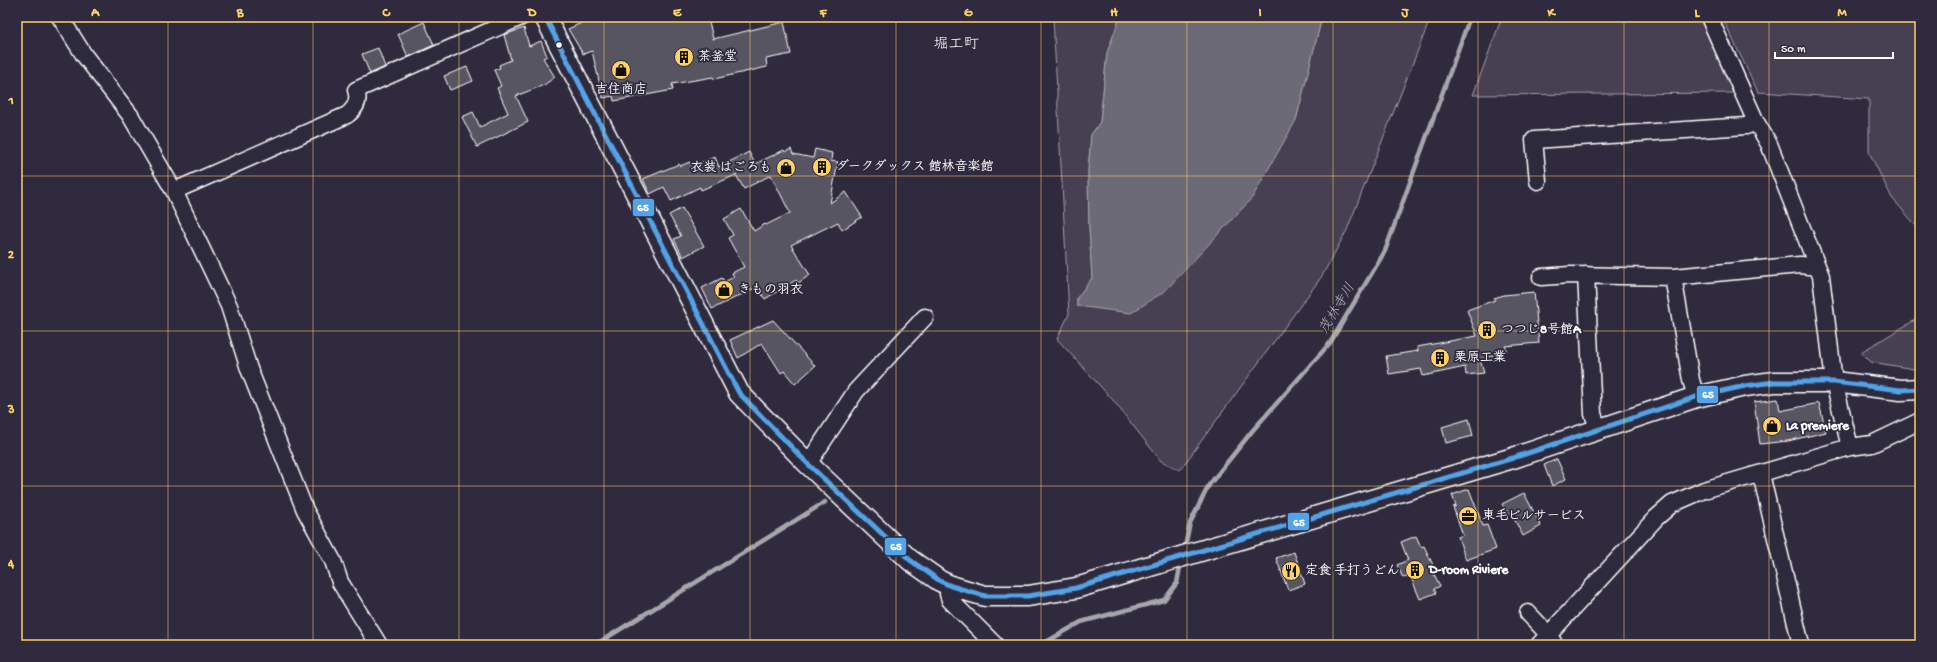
<svg xmlns="http://www.w3.org/2000/svg" width="1937" height="662" viewBox="0 0 1937 662" font-family="'Gochi Hand','Klee One',sans-serif">
	<style>
		.green { fill: #464152; stroke: #a2a0a8 }
		.water { fill: #6d6a77; stroke: #a7a6ad }
		.lines { fill: none; stroke-linecap: round; stroke-linejoin: round }
		.stream { stroke: #a7a6ad; stroke-width: 4.5 }
		.building { fill: #595564; stroke: #fff }
		.minor-casing { stroke: #fff; stroke-width: 19 }
		.tertiary-casing { stroke: #fff; stroke-width: 23 }
		.minor { stroke: #2f2a3d; stroke-width: 16 }
		.tertiary { stroke: #2f2a3d; stroke-width: 20 }
		.bus-1-casing { stroke: #2f2a3d; stroke-width: 8 }
		.bus-1 { stroke: #53a3e8; stroke-width: 5 }
		.grid { fill: none; stroke: #ffd166; stroke-width: 1; stroke-opacity: 0.55 }
		.bus-dot { fill: #fff; stroke: #2f2a3d; stroke-width: 1.5 }
		.labels { text-anchor: middle; dominant-baseline: central; stroke-width: 3.5; stroke-linejoin: round; paint-order: stroke }
		.poi-label { font-size: 13px; font-weight: bold; fill: #fff; stroke: #2f2a3d; text-anchor: start }
		.water-label { font-size: 14px; font-style: italic; fill: #b6b4bb; stroke: #2f2a3d }
		.quarter-label { font-size: 15px; fill: #fff; stroke: #2f2a3d }
		.line-badge { stroke: #2f2a3d; stroke-width: 1.5 }
		.badge-label { font-size: 11px; text-anchor: middle; font-weight: bold; fill: #fff }
		.neatline { fill: none; stroke: #ffd166; stroke-width: 1.5 }
		.grid-label { font-size: 13px; text-anchor: middle; font-weight: bold; fill: #ffd166 }
	</style>
	<rect width="100%" height="100%" fill="#2f2a3d"/>
	<filter id="ink" filterUnits="userSpaceOnUse"><feTurbulence type="fractalNoise" baseFrequency=".025" numOctaves="2"/><feDisplacementMap in="SourceGraphic" scale="8" xChannelSelector="R" yChannelSelector="G"/><feConvolveMatrix kernelMatrix="1 2 1 2 8 2 1 2 1" color-interpolation-filters="sRGB"/></filter>
	<g filter="url(#ink)">
		<path class="green" d="M 1053,17 L 1120,17 L 1107,53 L 1100,122 L 1091,135 L 1088,171 L 1089,226 L 1092,278 L 1077,298 L 1077,306 L 1101,308 L 1296,120 L 1322,17 L 1431,17 L 1347,230 L 1322,276 L 1180,470 L 1161,461 L 1112,399 L 1057,339 L 1069,314 Z
			M 1502,17 L 1701,17 L 1734,93 L 1473,95 Z
			M 1722,17 L 1920,17 L 1920,230 L 1892,198 L 1869,152 L 1869,99 L 1758,92 Z
			M 1920,317 L 1920,370 L 1871,362 L 1861,352 Z"/>
		<path class="water" d="M 1120,17 L 1322,17 L 1296,120 L 1252,198 L 1165,291 L 1131,313 L 1077,306 L 1077,298 L 1092,278 L 1089,226 L 1088,171 L 1091,135 L 1100,122 L 1107,53 Z"/>
		<g class="lines">
			<path class="stream" d="M 1184,551 L 1190,523 L 1209,485 L 1253,430 L 1330,343 L 1385,251 L 1470,17
				M 595,645 L 825,502
				M 1041,645 L 1081,622 L 1164,600 L 1177,583 L 1181,562"/>
		</g>
		<path class="building" d="M 594,17 L 613,17 L 614,21 L 628,17 L 628,19 L 639,17 L 708,17 L 713,39 L 784,22 L 791,54 L 766,59 L 767,67 L 714,79 L 713,77 L 672,84 L 673,90 L 614,101 L 613,96 L 603,98 L 592,51 L 583,54 L 568,29 Z
			M 424,22 L 434,45 L 408,57 L 398,34 Z
			M 524,28 L 529,46 L 541,41 L 547,56 L 543,58 L 555,77 L 544,85 L 516,96 L 528,122 L 477,147 L 462,117 L 473,112 L 480,127 L 508,113 L 497,88 L 501,86 L 494,70 L 500,68 L 499,65 L 511,60 L 504,35 Z
			M 378,48 L 385,67 L 370,74 L 362,54 Z
			M 467,67 L 473,81 L 450,90 L 444,76 Z
			M 791,149 L 793,154 L 813,158 L 815,149 L 832,153 L 831,161 L 838,162 L 830,203 L 846,192 L 862,217 L 842,230 L 838,222 L 791,245 L 810,275 L 798,283 L 796,280 L 765,299 L 758,289 L 756,290 L 755,288 L 712,309 L 702,288 L 722,278 L 724,282 L 734,277 L 732,273 L 744,267 L 728,238 L 733,235 L 724,219 L 741,209 L 754,231 L 765,224 L 766,225 L 790,213 L 771,175 L 744,189 L 736,175 L 701,190 L 700,187 L 671,201 L 664,187 L 650,194 L 643,179 L 679,164 L 680,166 L 690,162 L 692,166 L 715,157 L 719,167 L 749,152 L 755,164 L 784,150 L 785,152 Z
			M 682,208 L 704,246 L 683,257 L 674,239 L 681,236 L 669,215 Z
			M 1534,292 L 1539,343 L 1505,346 L 1507,350 L 1480,360 L 1484,373 L 1466,375 L 1465,367 L 1423,376 L 1421,369 L 1389,374 L 1386,356 L 1418,351 L 1417,347 L 1477,336 L 1467,310 L 1495,300 L 1494,298 L 1504,295 Z
			M 773,320 L 815,366 L 795,384 L 784,371 L 781,373 L 762,343 L 738,358 L 730,340 Z
			M 1778,399 L 1780,411 L 1819,403 L 1826,432 L 1788,441 L 1760,444 L 1754,402 Z
			M 1469,419 L 1473,436 L 1446,443 L 1442,427 Z
			M 1557,459 L 1566,479 L 1552,486 L 1544,465 Z
			M 1469,489 L 1483,526 L 1487,525 L 1496,549 L 1466,560 L 1458,537 L 1463,535 L 1453,507 L 1456,506 L 1452,495 Z
			M 1524,493 L 1541,526 L 1523,536 L 1511,513 L 1508,515 L 1502,504 Z
			M 1416,536 L 1421,547 L 1424,546 L 1433,565 L 1430,566 L 1440,586 L 1434,589 L 1436,593 L 1420,599 L 1410,575 L 1403,578 L 1397,565 L 1408,560 L 1401,542 Z
			M 1294,552 L 1305,584 L 1288,590 L 1276,558 Z"/>
		<g class="lines">
			<g class="minor-casing">
				<path id="minor" d="M 60,17 L 84,55 L 130,115 L 174,191 L 229,306 L 249,369 L 305,510 L 333,561 L 340,582 L 379,645
					M 1538,181 L 1534,140 L 1746,126 L 1756,122
					M 174,191 L 347,115 C 355,109 360,101 356,90 L 521,17
					M 1586,275 L 1593,414 L 1599,430
					M 1541,277 L 1570,275 L 1673,277 L 1800,265 L 1817,267
					M 1673,277 L 1691,380 L 1696,397
					M 1850,447 L 1872,444 L 1920,421
					M 808,464 L 856,391 L 925,317
					M 1761,474 L 1801,645
					M 951,586 L 948,594 L 950,600 L 995,645
					M 1528,613 L 1548,634 L 1555,645
					M 1539,645 L 1656,518 L 1672,504 L 1704,490 L 1850,447 L 1834,382 L 1821,276 L 1769,144 L 1756,122 L 1709,17"/>
			</g>
			<g class="tertiary-casing">
				<path id="tertiary" d="M 545,17 L 739,393 L 808,464 L 910,560 L 940,581 L 951,586 L 985,596 L 1028,596 L 1076,588 L 1513,458 L 1696,397 L 1745,386 L 1774,382 L 1834,382 L 1901,390 L 1920,389"/>
			</g>
			<use href="#minor" class="minor"/>
			<use href="#tertiary" class="tertiary"/>
			<g class="bus-1-casing">
				<path id="bus-1" d="M 545,17 L 739,393 L 808,464 L 910,560 L 940,581 L 951,586 L 985,596 L 1028,596 L 1076,588 L 1513,458 L 1696,397 L 1745,386 L 1774,382 L 1834,382 L 1901,390 L 1920,389"/>
			</g>
			<use href="#bus-1" class="bus-1"/>
		</g>
	</g>
	<path class="grid" d="M 168,17 L 168,645M 313,17 L 313,645M 459,17 L 459,645M 604,17 L 604,645M 750,17 L 750,645M 896,17 L 896,645M 1041,17 L 1041,645M 1187,17 L 1187,645M 1333,17 L 1333,645M 1478,17 L 1478,645M 1624,17 L 1624,645M 1769,17 L 1769,645M 17,176 L 1920,176M 17,331 L 1920,331M 17,486 L 1920,486"/>
	<defs>
		<g id="building-disc" transform="scale(1)"><circle r="9.5" fill="#ffd166" stroke="#2f2a3d"/><path d="M-4-6H4V6H1V3H-1V6H-4ZM-2.5-4.3h1.7v1.8h-1.7ZM.8-4.3h1.7v1.8H.8ZM-2.5-1h1.7V.8h-1.7ZM.8-1h1.7V.8H.8Z" fill="#111"/></g>
		<g id="shop-disc" transform="scale(1)"><circle r="9.5" fill="#ffd166" stroke="#2f2a3d"/><path d="M-5-2.5h2.3a2.7 3.5 0 0 1 5.4 0H5L5.5 6h-11ZM-1.5-2.5h3a1.5 2.3 0 0 0-3 0Z" fill="#111"/></g>
		<g id="office-disc" transform="scale(1)"><circle r="9.5" fill="#ffd166" stroke="#2f2a3d"/><path d="M-6-3h4V-5.5h4V-3h4V5H-6ZM-1-4.5V-3h2v-1.5ZM-6 0V1H6V0Z" fill="#111"/></g>
		<g id="restaurant-disc" transform="scale(1)"><circle r="9.5" fill="#ffd166" stroke="#2f2a3d"/><path d="M-5-6h1v4h1v-4h1v4h1v-4h1v5L-1.5 .5V6h-2V.5L-5-1ZM5-6V6H3V1.5H1.5Q1.5-4 5-6Z" fill="#111"/></g>
	</defs>
	<g fill-rule="evenodd">
		<use href="#building-disc" x="684" y="57"/>
		<use href="#shop-disc" x="621" y="70"/>
		<use href="#building-disc" x="822" y="167"/>
		<use href="#shop-disc" x="786" y="168"/>
		<use href="#shop-disc" x="724" y="290"/>
		<use href="#building-disc" x="1487" y="330"/>
		<use href="#building-disc" x="1440" y="358"/>
		<use href="#shop-disc" x="1772" y="426"/>
		<use href="#office-disc" x="1468" y="516"/>
		<use href="#building-disc" x="1415" y="570"/>
		<use href="#restaurant-disc" x="1291" y="571"/>
	</g>
	<circle class="bus-dot" cx="559" cy="45" r="3.5"/>
	<g class="labels">
		<g class="poi-label">
			<text x="698" y="57">茶釜堂</text>
			<text x="621" y="90" text-anchor="middle">吉住商店</text>
			<text x="836" y="167">ダークダックス 館林音楽館</text>
			<text x="772" y="168" text-anchor="end">衣装 はごろも</text>
			<text x="738" y="290">きもの羽衣</text>
			<text x="1501" y="330">つつじ8号館A</text>
			<text x="1454" y="358">栗原工業</text>
			<text x="1786" y="426">La premiere</text>
			<text x="1482" y="516">東毛ビルサービス</text>
			<text x="1429" y="570">D-room Riviere</text>
			<text x="1305" y="571">定食 手打うどん</text>
		</g>
		<g class="water-label">
			<text transform="translate(1338 309) rotate(-59)">茂林寺川</text>
		</g>
		<g class="quarter-label">
			<text x="956" y="45">堀工町</text>
		</g>
	</g>
	<g class="line-badge">
		<rect x="632" y="198" width="23" height="19" rx="4" fill="#53a3e8"/>
		<rect x="1696" y="385" width="23" height="19" rx="4" fill="#53a3e8"/>
		<rect x="1287" y="512" width="23" height="19" rx="4" fill="#53a3e8"/>
		<rect x="884" y="537" width="23" height="19" rx="4" fill="#53a3e8"/>
	</g>
	<g class="badge-label">
		<text x="643" y="211">65</text>
		<text x="1708" y="398">65</text>
		<text x="1299" y="526">65</text>
		<text x="896" y="550">65</text>
	</g>
	<rect width="1937" height="662" fill="none" stroke="#2f2a3d" stroke-width="44"/>
	<path d="M1775 52v6h118v-6" fill="none" stroke="#ffffff" stroke-width="2"/>
	<text x="1781" y="52" font-size="12" fill="#ffffff" stroke="#2f2a3d" stroke-width="3" paint-order="stroke">50 m</text>
	<rect x="22" y="22" width="1893" height="618" class="neatline"/>
	<g class="grid-label">
		<text x="95" y="16">A</text>
		<text x="240" y="16">B</text>
		<text x="386" y="16">C</text>
		<text x="532" y="16">D</text>
		<text x="677" y="16">E</text>
		<text x="823" y="16">F</text>
		<text x="968" y="16">G</text>
		<text x="1114" y="16">H</text>
		<text x="1260" y="16">I</text>
		<text x="1405" y="16">J</text>
		<text x="1551" y="16">K</text>
		<text x="1697" y="16">L</text>
		<text x="1842" y="16">M</text>
		<text x="11" y="104">1</text>
		<text x="11" y="258">2</text>
		<text x="11" y="413">3</text>
		<text x="11" y="567">4</text>
	</g>
</svg>
